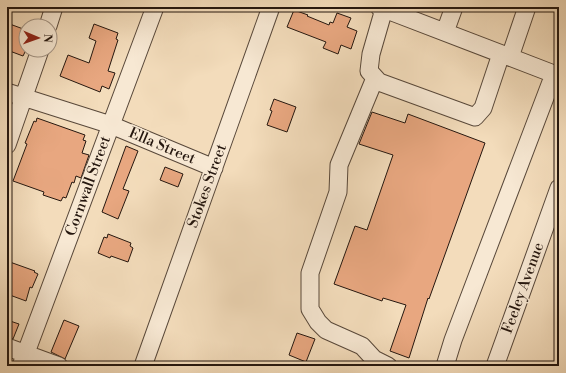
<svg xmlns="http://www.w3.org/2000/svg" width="566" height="373" viewBox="0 0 566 373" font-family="'Libre Bodoni',serif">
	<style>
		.building { fill: #e8a780; stroke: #25170f }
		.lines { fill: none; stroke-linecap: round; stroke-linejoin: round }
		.minor-casing { stroke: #58483a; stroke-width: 19 }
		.minor { stroke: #f7e8d3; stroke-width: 17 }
		.labels { text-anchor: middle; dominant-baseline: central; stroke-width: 3; stroke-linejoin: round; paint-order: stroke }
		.street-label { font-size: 15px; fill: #25170f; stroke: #f7e8d3 }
	</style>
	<rect width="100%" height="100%" fill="#f3dcbb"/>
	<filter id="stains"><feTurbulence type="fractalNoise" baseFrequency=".005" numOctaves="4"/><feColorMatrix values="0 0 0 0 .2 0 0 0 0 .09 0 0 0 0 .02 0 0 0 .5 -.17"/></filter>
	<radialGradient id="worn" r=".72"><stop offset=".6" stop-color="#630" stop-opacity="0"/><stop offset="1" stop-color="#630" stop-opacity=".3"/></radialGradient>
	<path class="building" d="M 294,10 L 308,15 L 307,16 L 329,25 L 330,22 L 333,23 L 337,13 L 351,18 L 347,27 L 357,31 L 351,49 L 341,45 L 338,54 L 323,48 L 326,42 L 287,27 Z
		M 7,23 L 26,30 L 26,50 L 23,56 L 7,50 Z
		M 94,24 L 118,33 L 116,39 L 118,40 L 108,71 L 115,73 L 109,89 L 102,86 L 100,92 L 60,76 L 68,55 L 89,63 L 96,41 L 89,38 Z
		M 274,99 L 296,107 L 287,132 L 267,125 L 272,111 L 270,110 Z
		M 372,112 L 405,123 L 408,114 L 485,143 L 429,299 L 428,298 L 409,358 L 390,351 L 406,305 L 383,298 L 382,301 L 334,284 L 355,226 L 367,230 L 393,155 L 359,144 Z
		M 37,118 L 85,135 L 83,140 L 86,141 L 82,153 L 89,155 L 81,178 L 76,176 L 74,183 L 72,182 L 66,198 L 63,197 L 61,201 L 43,195 L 44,192 L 13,181 L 27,144 L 25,143 L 34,121 L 36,122 Z
		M 126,146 L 138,151 L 123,189 L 129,191 L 118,219 L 102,212 Z
		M 165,167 L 183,174 L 178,187 L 160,180 Z
		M 108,234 L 131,243 L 130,246 L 133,248 L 128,262 L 111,256 L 110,258 L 98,253 L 104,237 L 107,238 Z
		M 7,261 L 35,271 L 34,272 L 38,274 L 32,288 L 30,287 L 26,301 L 7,294 Z
		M 7,320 L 19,324 L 13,339 L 7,337 Z
		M 64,320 L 79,326 L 65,359 L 51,352 Z
		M 297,333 L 315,339 L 306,362 L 289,355 Z"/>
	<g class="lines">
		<g class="minor-casing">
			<path id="minor" d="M 379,7 L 559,76
				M 384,9 L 371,54 L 369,71 L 379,82 L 475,117 L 483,108 L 501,54
				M 48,26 L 54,7
				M 445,32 L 454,7
				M 510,57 L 527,7
				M 375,78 L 339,165 L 338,192 L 310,273 L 310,309 L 318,322 L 326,330 L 362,346 L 374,359 L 388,366
				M 7,92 L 111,125 L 214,168
				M 7,145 L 40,50
				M 7,347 L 59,366
				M 21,366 L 155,7
				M 143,366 L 271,7
				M 445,366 L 453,340 L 554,74
				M 495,366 L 559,188"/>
		</g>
		<use href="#minor" class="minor"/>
	</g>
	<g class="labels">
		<g class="street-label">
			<text transform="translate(162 146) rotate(23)">Ella Street</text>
			<text transform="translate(88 186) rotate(-70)">Cornwall Street</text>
			<text transform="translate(207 186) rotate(-70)">Stokes Street</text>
			<text transform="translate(523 288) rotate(-70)">Feeley Avenue</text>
		</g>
	</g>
	<rect width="566" height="373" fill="none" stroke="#f3dcbb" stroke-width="24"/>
	<rect x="8" y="8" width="550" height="357" fill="none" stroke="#25170f" stroke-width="2"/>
	<rect x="12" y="12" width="542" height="349" fill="none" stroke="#25170f"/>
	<g transform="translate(38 38) rotate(92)"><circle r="19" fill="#f7e8d3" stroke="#a39485"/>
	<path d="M0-3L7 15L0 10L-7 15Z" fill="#8f2418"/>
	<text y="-6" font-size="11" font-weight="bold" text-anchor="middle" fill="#25170f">N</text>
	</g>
	<rect width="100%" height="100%" filter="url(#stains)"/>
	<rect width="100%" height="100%" fill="url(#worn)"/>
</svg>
